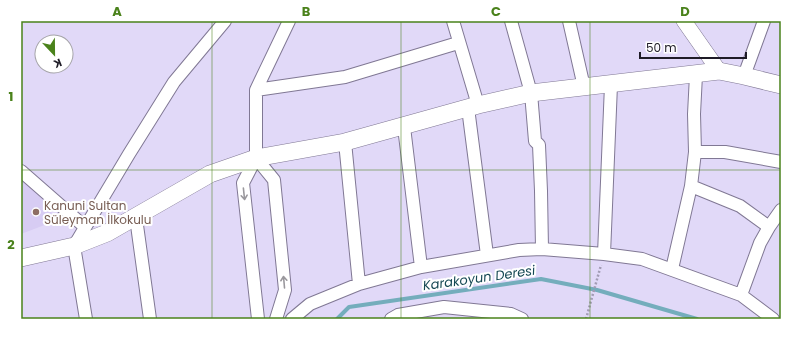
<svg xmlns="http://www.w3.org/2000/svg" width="802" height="340" viewBox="0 0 802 340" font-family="Poppins,sans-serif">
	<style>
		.built { fill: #d7ccf3 }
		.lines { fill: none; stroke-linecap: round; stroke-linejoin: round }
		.stream { stroke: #74adbc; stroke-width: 4 }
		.minor-casing { stroke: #807894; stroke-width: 14 }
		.tertiary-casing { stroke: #807894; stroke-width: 16 }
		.secondary-casing { stroke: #807894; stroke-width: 18 }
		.path { stroke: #a29cb4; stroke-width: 2.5; stroke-dasharray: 2 2; stroke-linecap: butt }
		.minor { stroke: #fff; stroke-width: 12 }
		.tertiary { stroke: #fff; stroke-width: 15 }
		.secondary { stroke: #fff; stroke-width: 17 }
		.oneway { stroke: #9a989d }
		.grid { fill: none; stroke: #4a821b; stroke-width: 1; stroke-opacity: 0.55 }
		.education-dot { fill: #8d6e63; stroke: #fff; stroke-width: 1.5 }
		.labels { text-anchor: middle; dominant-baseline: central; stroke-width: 4; stroke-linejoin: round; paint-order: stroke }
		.education-label { font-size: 12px; fill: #785e54; stroke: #fff; text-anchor: start }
		.water-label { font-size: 13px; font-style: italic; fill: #164854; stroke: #fff }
		.neatline { fill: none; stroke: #4a821b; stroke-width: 1.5 }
		.grid-label { font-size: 13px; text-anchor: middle; font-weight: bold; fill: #4a821b }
	</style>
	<rect width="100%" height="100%" fill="#e1d9f8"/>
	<path class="built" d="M 21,173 L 53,202 L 50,223 L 21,234 Z"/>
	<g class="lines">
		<path class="stream" d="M 337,319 L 349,307 L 541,279 L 597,290 L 697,319"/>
		<g class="minor-casing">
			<path id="minor" d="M 453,21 L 478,105
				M 511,21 L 531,93 L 535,141 L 539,145 L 541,191 L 542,249
				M 569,21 L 584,87
				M 744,76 L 764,21
				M 256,90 L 345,77 L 458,43
				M 468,108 L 487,255
				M 404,127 L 421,267
				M 345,142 L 359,284
				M 695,152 L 725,152 L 781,162
				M 256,158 L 274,180 L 285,290 L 276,319
				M 21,171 L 85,227
				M 691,186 L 740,206 L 769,227
				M 136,218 L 150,319
				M 604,254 L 611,85
				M 672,269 L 691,186 L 695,152 L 694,114 L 696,75
				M 741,295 L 760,243 L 769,227 L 781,210
				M 86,319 L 74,246 L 129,154 L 174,82 L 225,21
				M 258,319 L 243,183 L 256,158 L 256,90 L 289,21
				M 292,319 L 310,304 L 359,284 L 421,267 L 519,250 L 542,249 L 604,254 L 642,259 L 741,295 L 773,319
				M 391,319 L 398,315 L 444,307 L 511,314 L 522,319"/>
		</g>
		<g class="tertiary-casing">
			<path id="tertiary" d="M 684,21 L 719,71"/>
		</g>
		<g class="secondary-casing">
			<path id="secondary" d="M 21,258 L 74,246 L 107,233 L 210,174 L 256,158 L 345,142 L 478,105 L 531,93 L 719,71 L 744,76 L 781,85"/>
		</g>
		<path class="path" d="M 586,319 L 601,265"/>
		<use href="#minor" class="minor"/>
		<use href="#tertiary" class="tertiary"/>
		<use href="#secondary" class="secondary"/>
	</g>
	<defs><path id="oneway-shaft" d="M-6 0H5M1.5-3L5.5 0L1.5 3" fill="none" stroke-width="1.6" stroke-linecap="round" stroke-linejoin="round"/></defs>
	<g class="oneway">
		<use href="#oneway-shaft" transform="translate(244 194) rotate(84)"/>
		<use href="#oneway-shaft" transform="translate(284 282) rotate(-95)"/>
	</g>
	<path class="grid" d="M 212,21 L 212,319M 401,21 L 401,319M 590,21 L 590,319M 21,170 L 781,170"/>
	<circle class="education-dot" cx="36" cy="212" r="4"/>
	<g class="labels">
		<g class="education-label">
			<text x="44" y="205">Kanuni Sultan<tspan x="44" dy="14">Süleyman İlkokulu</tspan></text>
		</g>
		<g class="water-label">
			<text transform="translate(479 278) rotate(-8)">Karakoyun Deresi</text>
		</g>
	</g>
	<rect width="802" height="340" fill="none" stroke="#ffffff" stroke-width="44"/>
	<g transform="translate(54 54) rotate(158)"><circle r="19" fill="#ffffff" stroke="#a5a4a8"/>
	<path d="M0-3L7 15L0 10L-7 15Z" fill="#4a821b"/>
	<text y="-6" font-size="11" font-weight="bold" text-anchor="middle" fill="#1e1b26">K</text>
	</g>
	<path d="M640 52v6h106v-6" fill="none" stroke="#1e1b26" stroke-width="2"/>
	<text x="646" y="52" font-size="12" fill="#1e1b26" stroke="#ffffff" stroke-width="3" paint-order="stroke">50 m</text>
	<rect x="22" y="22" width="758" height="296" class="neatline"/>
	<g class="grid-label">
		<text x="117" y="16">A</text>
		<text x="306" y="16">B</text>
		<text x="496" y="16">C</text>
		<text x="685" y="16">D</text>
		<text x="11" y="101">1</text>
		<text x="11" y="249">2</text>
	</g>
</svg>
